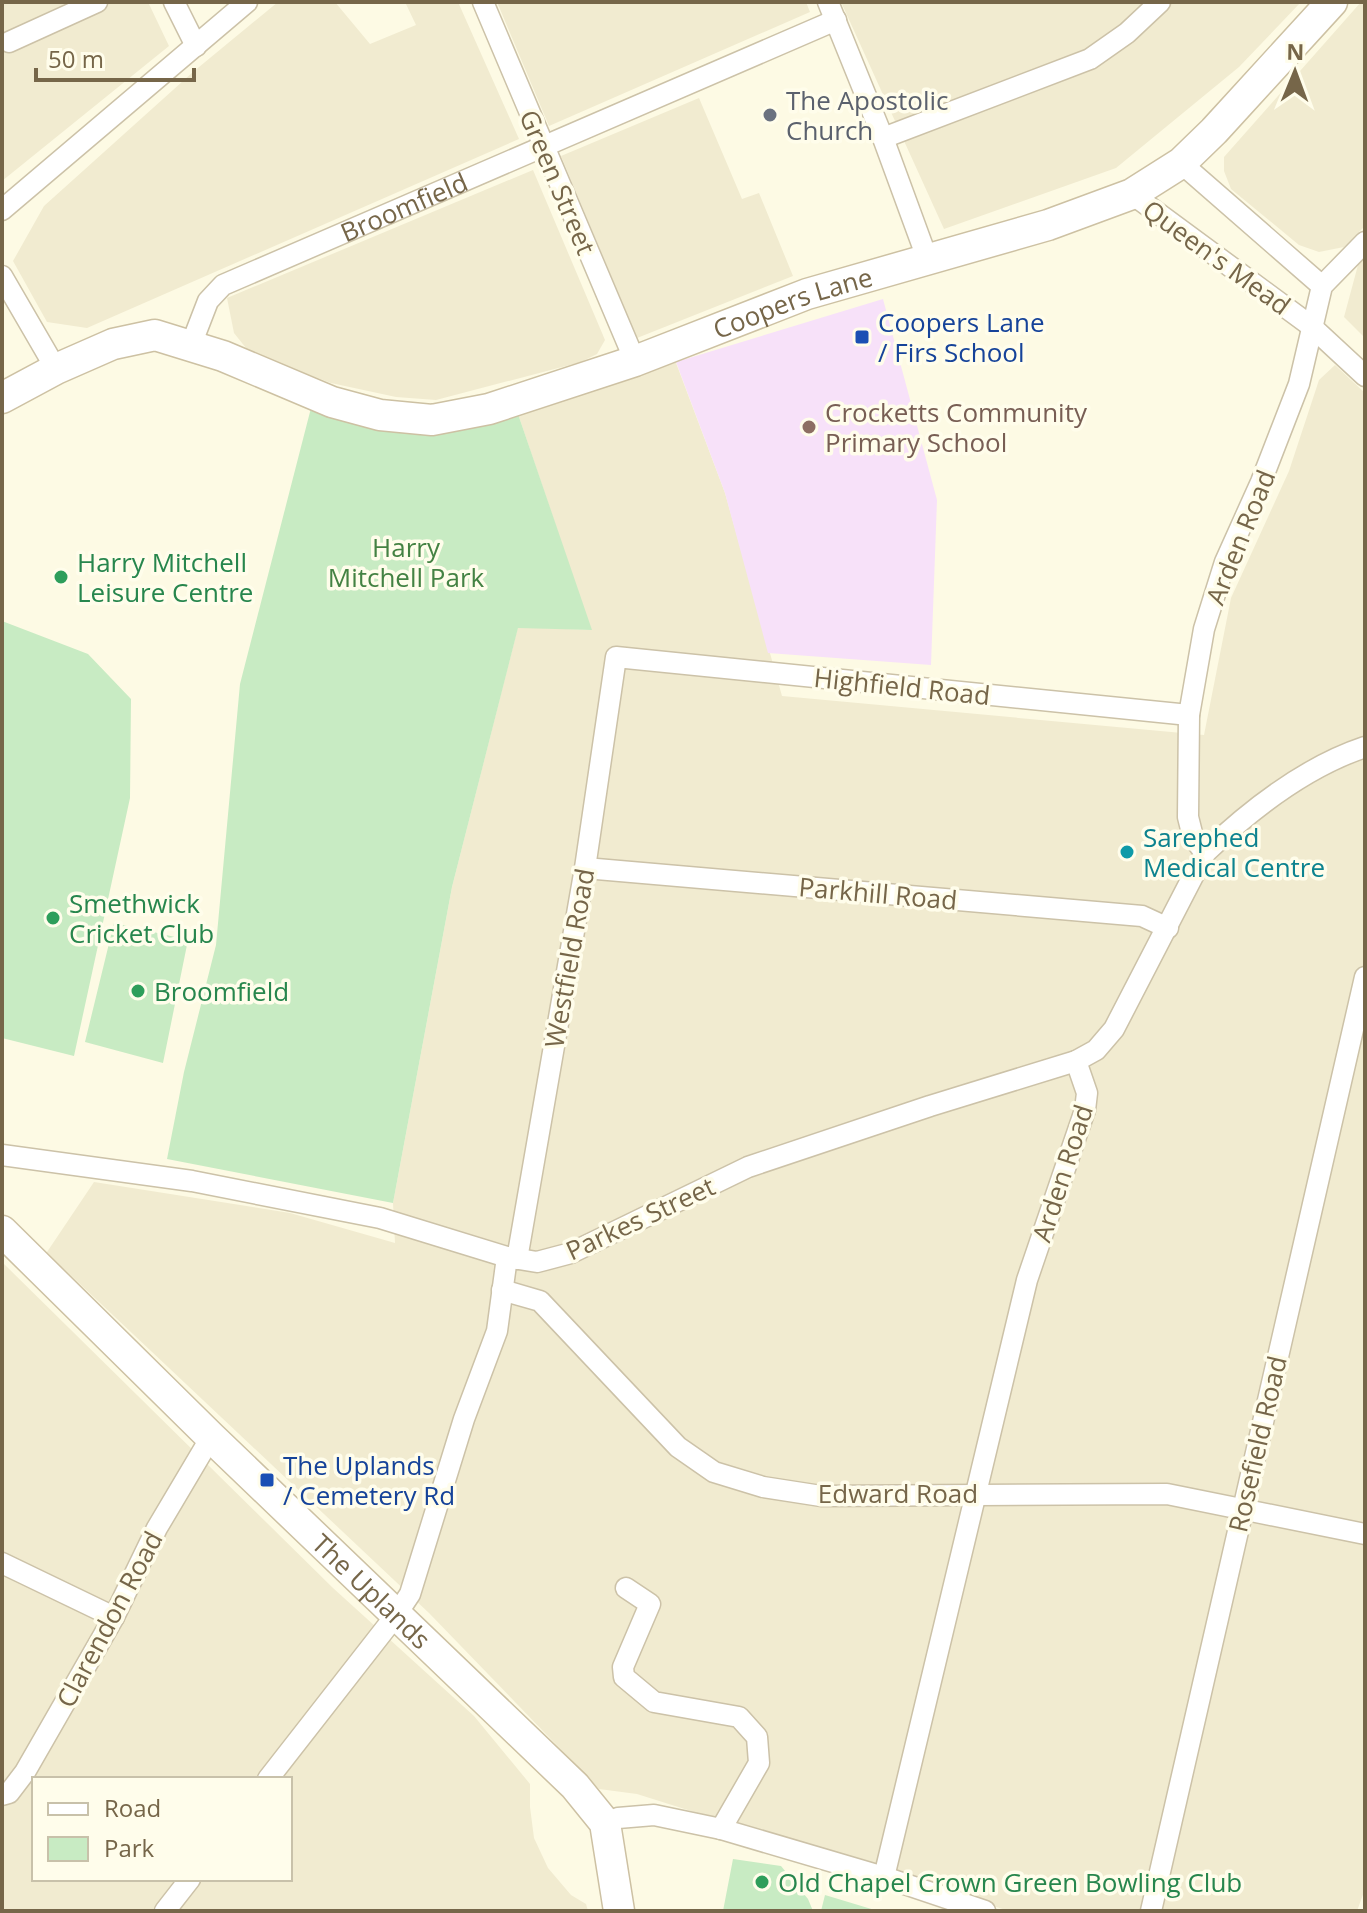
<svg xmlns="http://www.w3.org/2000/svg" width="1367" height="1913" viewBox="0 0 1367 1913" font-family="'Open Sans',sans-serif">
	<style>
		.residential { fill: #f1ebd0; fill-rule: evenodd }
		.education { fill: #f7e1f9 }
		.green { fill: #c8ebc3 }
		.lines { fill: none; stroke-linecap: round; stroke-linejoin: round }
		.street-casing { stroke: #ccc2a8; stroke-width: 23 }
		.secondary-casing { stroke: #cdc1a3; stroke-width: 33 }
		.street { stroke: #fff; stroke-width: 20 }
		.secondary { stroke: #fff; stroke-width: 30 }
		.worship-dot { fill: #6b7280; stroke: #fffdeb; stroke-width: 3 }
		.transit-dot { fill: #1a4fb4; stroke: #fffdeb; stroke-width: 3 }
		.education-dot { fill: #8d6e63; stroke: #fffdeb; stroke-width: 3 }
		.leisure-dot { fill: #2e9e5b; stroke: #fffdeb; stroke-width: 3 }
		.culture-dot { fill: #0f9aa8; stroke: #fffdeb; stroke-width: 3 }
		.labels { text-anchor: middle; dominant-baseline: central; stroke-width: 7; stroke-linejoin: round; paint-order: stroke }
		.worship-label { font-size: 26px; fill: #5b616d; stroke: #fffdeb; text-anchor: start }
		.street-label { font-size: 26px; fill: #766649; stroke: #fffdeb }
		.transit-label { font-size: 26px; fill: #164399; stroke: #fffdeb; text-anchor: start }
		.education-label { font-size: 26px; fill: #785e54; stroke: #fffdeb; text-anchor: start }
		.park-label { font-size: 26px; fill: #448243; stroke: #fffdeb }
		.leisure-label { font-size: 26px; fill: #27864d; stroke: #fffdeb; text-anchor: start }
		.culture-label { font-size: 26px; fill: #0d838f; stroke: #fffdeb; text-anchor: start }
	</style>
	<rect width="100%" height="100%" fill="#fdfae4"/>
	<path class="residential" d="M 2,2 L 148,2 L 169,46 L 2,181 Z
		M 278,2 L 335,2 L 370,44 L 416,25 L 405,2 L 458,2 L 519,139 L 87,328 L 47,322 L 13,261 L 44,206 L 193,72 Z
		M 497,2 L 806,2 L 810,12 L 549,126 Z
		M 841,2 L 1301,2 L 1239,67 L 1116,168 L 944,229 Z
		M 1361,2 L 1365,2 L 1365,226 L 1344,247 L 1319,252 L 1299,245 L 1231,189 L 1224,171 L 1224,157 Z
		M 699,98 L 742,199 L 759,193 L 793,276 L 637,338 L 561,156 Z
		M 533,170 L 605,340 L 597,354 L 581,362 L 436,400 L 396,397 L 331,383 L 261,357 L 246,348 L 234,333 L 227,298 Z
		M 1365,258 L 1365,338 L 1344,317 L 1358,265 Z
		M 670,347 L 725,493 L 782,696 L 1204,735 L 1231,598 L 1289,471 L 1319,380 L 1335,365 L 1365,393 L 1365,1889 L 1357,1911 L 1009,1911 L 637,1794 L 599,1789 L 429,1613 L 64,1269 L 45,1255 L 94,1182 L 290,1213 L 395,1243 L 393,1203 L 452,887 L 518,627 L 591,630 L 518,414 Z
		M 2,1262 L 333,1588 L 474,1716 L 530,1784 L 530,1807 L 534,1838 L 548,1868 L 571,1895 L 586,1904 L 588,1911 L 2,1911 ZM 34,1779 L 290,1779 L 290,1879 L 34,1879 Z"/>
	<path class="education" d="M 883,299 L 937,500 L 931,665 L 768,653 L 725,493 L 676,362 Z"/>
	<path class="green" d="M 311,408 L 518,414 L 592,630 L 518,628 L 452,887 L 393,1203 L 167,1159 L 184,1072 L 216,945 L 240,684 Z
		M 2,621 L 88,654 L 131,699 L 130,798 L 74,1056 L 2,1038 Z
		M 114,923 L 188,940 L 163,1063 L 85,1042 Z
		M 733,1859 L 781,1866 L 808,1899 L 813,1911 L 723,1911 Z
		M 825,1895 L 878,1911 L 821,1911 Z"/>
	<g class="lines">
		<g class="street-casing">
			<g id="street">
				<path d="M 174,2 L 196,46"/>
				<path d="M 483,2 L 635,361"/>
				<path d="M 828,2 L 883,138 L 927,258"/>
				<path d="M 9,42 L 97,2"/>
				<path d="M 883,138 L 1090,59 L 1127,33 L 1160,2"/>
				<path d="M 1181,163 L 1322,286"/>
				<path d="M 1132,194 L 1311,326 L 1365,376"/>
				<path d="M 2,210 L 247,2"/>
				<path d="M 2,276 L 56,369"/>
				<path id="s1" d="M 191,345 L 208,301 L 223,285 L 836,20"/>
				<path d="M 1205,853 C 1251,809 1305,767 1365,747"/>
				<path d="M 585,868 L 1142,916 L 1168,928"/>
				<path d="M 2,1155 L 192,1181 L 380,1218 L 507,1257 L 537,1262 L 571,1253 L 748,1167 L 930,1106 L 1076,1061"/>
				<path d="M 517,1259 L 585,868 L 616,657 L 1189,715"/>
				<path d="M 502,1290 L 540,1301 L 678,1447 L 714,1472 L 763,1487 L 821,1496 L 1167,1494 L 1365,1534"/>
				<path d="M 2,1563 L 114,1617"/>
				<path d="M 626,1588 L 650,1604 L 623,1667 L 624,1677 L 654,1702 L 739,1717 L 757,1737 L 759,1763 L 721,1829"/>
				<path d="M 268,1779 L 396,1615 L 410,1594 L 464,1419 L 497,1331 L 507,1257"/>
				<path d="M 2,1795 L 9,1793 L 25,1772 L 114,1617 L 157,1528 L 211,1437"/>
				<path d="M 605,1823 L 618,1818 L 654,1815 L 721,1829 L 884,1877 L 985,1911"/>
				<path d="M 884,1877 L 1027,1280 L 1085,1110 L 1087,1093 L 1076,1061 L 1096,1050 L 1114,1029 L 1205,853 L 1193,837 L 1188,817 L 1189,715 L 1204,629 L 1225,562 L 1261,482 L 1299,384 L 1322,286 L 1365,242"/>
				<path d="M 165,1911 L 190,1879"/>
				<path d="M 1151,1911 L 1365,977"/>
			</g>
		</g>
		<g class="secondary-casing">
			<g id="secondary">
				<path id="s2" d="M 2,398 L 56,369 L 113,344 L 155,335 L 223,356 L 332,402 L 380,415 L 432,420 L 489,409 L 635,361 L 807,294 L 1048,225 L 1132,194 L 1181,163 L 1214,131 L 1332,2"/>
				<path id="s3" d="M 2,1231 L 211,1437 L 575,1786 L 605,1823 L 619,1911"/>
			</g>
		</g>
		<use href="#street" class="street"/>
		<use href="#secondary" class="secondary"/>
	</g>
	<circle class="worship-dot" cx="770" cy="115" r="8"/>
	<g class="transit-dot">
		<rect x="854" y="329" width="16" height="16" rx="4"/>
		<rect x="259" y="1472" width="16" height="16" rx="4"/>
	</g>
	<circle class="education-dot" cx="809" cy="427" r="8"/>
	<g class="leisure-dot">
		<circle cx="61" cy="577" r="8"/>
		<circle cx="53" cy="918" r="8"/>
		<circle cx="138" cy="991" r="8"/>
		<circle cx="762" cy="1882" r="8"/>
	</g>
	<circle class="culture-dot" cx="1127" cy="852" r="8"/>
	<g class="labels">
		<g class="worship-label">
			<text x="786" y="100">The Apostolic<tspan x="786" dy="30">Church</tspan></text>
		</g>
		<g class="street-label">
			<text transform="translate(558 182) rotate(67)">Green Street</text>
			<text stroke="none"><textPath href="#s1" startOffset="266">Broomfield</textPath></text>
			<text transform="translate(1217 257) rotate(36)">Queen's Mead</text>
			<text stroke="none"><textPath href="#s2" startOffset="838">Coopers Lane</textPath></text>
			<text transform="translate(1240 537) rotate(-68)">Arden Road</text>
			<text transform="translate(902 686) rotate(6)">Highfield Road</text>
			<text transform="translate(878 893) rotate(5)">Parkhill Road</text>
			<text transform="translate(569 958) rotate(-80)">Westfield Road</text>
			<text transform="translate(1062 1173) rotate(-72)">Arden Road</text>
			<text transform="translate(640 1218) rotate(-25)">Parkes Street</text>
			<text transform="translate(1257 1444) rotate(-77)">Rosefield Road</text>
			<text x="898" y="1493">Edward Road</text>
			<text stroke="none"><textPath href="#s3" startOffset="516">The Uplands</textPath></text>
			<text transform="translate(109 1619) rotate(-62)">Clarendon Road</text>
		</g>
		<g class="transit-label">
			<text x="878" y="322">Coopers Lane<tspan x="878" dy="30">/ Firs School</tspan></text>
			<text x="283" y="1465">The Uplands<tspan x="283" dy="30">/ Cemetery Rd</tspan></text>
		</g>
		<g class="education-label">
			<text x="825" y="412">Crocketts Community<tspan x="825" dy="30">Primary School</tspan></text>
		</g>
		<g class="park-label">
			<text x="406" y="547">Harry<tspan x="406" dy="30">Mitchell Park</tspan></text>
		</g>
		<g class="leisure-label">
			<text x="77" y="562">Harry Mitchell<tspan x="77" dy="30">Leisure Centre</tspan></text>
			<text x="69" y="903">Smethwick<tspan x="69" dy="30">Cricket Club</tspan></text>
			<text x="154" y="991">Broomfield</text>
			<text x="778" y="1882">Old Chapel Crown Green Bowling Club</text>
		</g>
		<g class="culture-label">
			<text x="1143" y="837">Sarephed<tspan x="1143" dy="30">Medical Centre</tspan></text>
		</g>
	</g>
	<rect width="1367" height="1913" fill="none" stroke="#766649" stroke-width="8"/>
	<rect x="32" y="1777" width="260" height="104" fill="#fffdeb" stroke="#c8c1aa" stroke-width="2"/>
	<rect x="48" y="1803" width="40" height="12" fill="#ffffff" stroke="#c8c1aa" stroke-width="2"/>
	<text x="104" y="1817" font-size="24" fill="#766649">Road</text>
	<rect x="48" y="1837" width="40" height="24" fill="#c8ebc3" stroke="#c8c1aa" stroke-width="2"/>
	<text x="104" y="1857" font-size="24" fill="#766649">Park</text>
	<g transform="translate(1295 72) rotate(1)" stroke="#fffdeb" stroke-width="6" paint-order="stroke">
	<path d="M0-6L14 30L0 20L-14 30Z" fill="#766649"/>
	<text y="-12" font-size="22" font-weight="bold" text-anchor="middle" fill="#766649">N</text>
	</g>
	<path d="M36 68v12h158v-12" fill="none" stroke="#766649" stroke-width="4"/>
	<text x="48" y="68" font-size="24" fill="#766649" stroke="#fffdeb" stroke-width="6" paint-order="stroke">50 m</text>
</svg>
